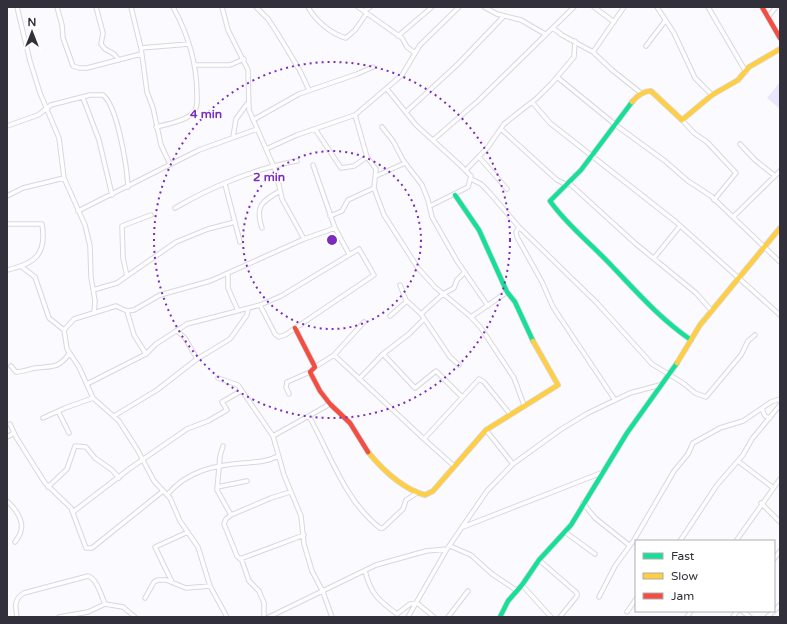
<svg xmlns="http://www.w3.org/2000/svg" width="787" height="624" viewBox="0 0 787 624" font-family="'Varela Round',sans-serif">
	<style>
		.green { fill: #ebe6fb }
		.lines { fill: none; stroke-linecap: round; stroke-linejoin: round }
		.street-casing { stroke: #d9d7de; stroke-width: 5.5 }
		.fast-casing { stroke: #d9d7de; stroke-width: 6 }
		.slow-casing { stroke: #d9d7de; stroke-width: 6 }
		.jam-casing { stroke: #d9d7de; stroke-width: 6 }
		.street { stroke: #fefeff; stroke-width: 3.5 }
		.fast { stroke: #16e098; stroke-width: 4.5 }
		.slow { stroke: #ffcf43; stroke-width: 4.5 }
		.jam { stroke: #f24e42; stroke-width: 4.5 }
		.ring { fill: none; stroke: #7b2cbf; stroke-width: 2; stroke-dasharray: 2 4 }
		.centre { fill: #7b2cbf; stroke: #fff; stroke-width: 2 }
		.ring-label { font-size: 12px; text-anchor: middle; font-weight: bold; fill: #7b2cbf; stroke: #fff; stroke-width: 3; stroke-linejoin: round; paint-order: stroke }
	</style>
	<rect width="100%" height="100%" fill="#fbfafe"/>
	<path class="green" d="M 780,82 L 780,109 L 767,98 Z"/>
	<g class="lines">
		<g class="street-casing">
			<path id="street" d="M 17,7 L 30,61 L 40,93 L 59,138 L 64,178 L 85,225 L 90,246 L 91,277 L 95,301 L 94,313
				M 57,7 L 62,25 L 63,38 L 73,66 L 79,68 L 87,68 L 141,54
				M 96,7 L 103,33 L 101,44 L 105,49 L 114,54 L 119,60
				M 131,7 L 141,48 L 147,92 L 153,108 L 161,145 L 170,164
				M 222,7 L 228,30 L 248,70 L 249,110 L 276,172 L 282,199 L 304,239
				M 256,7 L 268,19 L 276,31 L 299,69 L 309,90
				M 308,7 C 315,20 331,34 346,38 L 355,30 L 367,13
				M 358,7 L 402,38 L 407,47 L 415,53
				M 484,7 L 497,14 L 521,20 L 545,34
				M 594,7 L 614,22
				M 657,7 L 674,33 L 695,78 L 712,95
				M 708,7 L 746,72
				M 364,11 L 370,7
				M 768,17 L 776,7
				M 553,28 L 562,35 L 593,52 L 612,70 L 641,93
				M 398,36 L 432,7
				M 646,46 L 665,21
				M 141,48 L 189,44
				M 593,52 L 624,7
				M 196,65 L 230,65 L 244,59
				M 557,77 L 617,126 L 665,161 L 688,181 L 711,196 L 780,262
				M 387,89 L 416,125 L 460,165 L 471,176 L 468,187 L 430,206
				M 83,98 L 99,140 L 112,195
				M 532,102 L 550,123 L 676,222 L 780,315
				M 406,112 L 458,64 L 504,16
				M 355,115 L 367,157 L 376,169 L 374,188 L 384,215 L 418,268 L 435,287 L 471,317 L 481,328 L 514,378 L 524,405
				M 253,120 L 299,94 L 357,74 L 373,67
				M 682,120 L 694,133 L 707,142 L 736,173 L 714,200
				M 7,126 L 38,115 L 51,105 L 90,95 L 103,95 C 118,107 127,168 128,187
				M 156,127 C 168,124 185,121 193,113 C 198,108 197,101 197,95 C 197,64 188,34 173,7
				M 382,127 L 393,141 L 403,160 L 422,185 L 428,200 L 432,217 L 457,261 L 488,306
				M 315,129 L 341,168 L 354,166 L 367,157
				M 501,129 L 557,180 L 567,185
				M 233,137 L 236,119 L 247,104
				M 433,140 L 478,101 L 574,7
				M 740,144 L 755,160 L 775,176
				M 266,149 L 297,135 L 355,115 L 402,75 L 420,45 L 459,7
				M 479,157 L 507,189
				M 466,170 L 488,147 L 504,124 L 537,98 L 552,83 L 574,57 L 575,41
				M 376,176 L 405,163
				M 471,179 L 481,184 L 488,191 L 519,227 L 597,303 L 652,364 L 683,383 L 695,393 L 706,397 L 741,355 L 748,341 L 755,335
				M 569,183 L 636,244 L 696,293 L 711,310
				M 225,184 L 240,242
				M 7,196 L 23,188 L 64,178
				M 175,208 C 211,187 256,168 297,161
				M 78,211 L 199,150 L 257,129
				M 330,216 L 342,211 L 348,200 L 374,188
				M 733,217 L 780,171
				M 7,224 L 42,224 C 47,254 35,264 7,270
				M 519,227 L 516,232 L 517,237 L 542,282 L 553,307 L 615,400
				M 262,228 C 255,206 261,202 280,191
				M 335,228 L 349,254
				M 654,258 L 680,226
				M 22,267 L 35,277 L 49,318 L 64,330 L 67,349 L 79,367 L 93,398 L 119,421 L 137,449 L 154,481 L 170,498 L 180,521 L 198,547 L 210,586 L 227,617
				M 127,276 L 123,258 L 122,226 L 151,215
				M 400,285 L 406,300 L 421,314
				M 93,290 L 117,283 L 176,242 L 208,229 L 235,222
				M 127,311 L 134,310 L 160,295 L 210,281 L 228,273
				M 238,311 L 228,288 L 228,273 L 304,239 L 335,228 L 313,165
				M 390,316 L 407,301
				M 471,317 L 507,292
				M 64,330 L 74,319 L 116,306 L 127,311 L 134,335 L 146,354
				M 177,331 L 185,338 L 197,359
				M 383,354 L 415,388 L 436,371 L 462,397
				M 334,355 L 424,439 L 479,379 L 484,382 L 510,414
				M 459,365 L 450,357 L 421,314 L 443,294 L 454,288 L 457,280 L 465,272
				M 11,366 L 16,372 C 23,372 29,369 35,368 C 52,366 58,369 69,354
				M 315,367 L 334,355 L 364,322
				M 218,378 L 238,385 L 273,436 L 284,475 L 301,516 L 304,544 L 312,571 L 323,592 L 332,617
				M 359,379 L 383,354 L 409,334 L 424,319
				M 87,384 L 146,354 L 156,344 L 187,324 L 260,305 L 281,296 L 359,249 L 374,275 L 285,335 L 279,337 L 275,334 L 260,305
				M 289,394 L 286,387 L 287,382 L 310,372
				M 762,409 L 765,416 L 770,418
				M 58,411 L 69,433
				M 114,416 L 157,390 L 197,359 L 230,339 L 247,315 L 248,309
				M 309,416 C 330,454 345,501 380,528 L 383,528 L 403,509 L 406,500 L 417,493
				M 43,418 L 65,408 L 93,398
				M 10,424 L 16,437 L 45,483 L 71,508 L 86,548 L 92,548 L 163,491
				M 486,430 L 513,464
				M 273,436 L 330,404
				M 7,437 L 14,433
				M 424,439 L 454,466
				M 223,446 L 220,456 L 217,490 L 231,515
				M 738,461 L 772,487
				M 48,487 L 67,469 L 75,446 L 86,447 L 95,458 L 112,470 L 119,478
				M 217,487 L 247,481
				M 290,492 L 271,498 L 231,515 L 226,519 L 224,524 L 237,556 L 240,559 L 304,535
				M 168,494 C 187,471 215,465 244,463 C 256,462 267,462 278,456
				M 7,501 C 14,507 24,520 21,530 C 21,534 17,539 15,542
				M 583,503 L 595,518 L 629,545
				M 761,503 L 780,522
				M 73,512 L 129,469 L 187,429 L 208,421 L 227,410 L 222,402 L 241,391
				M 463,527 L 601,473
				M 565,532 L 595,554
				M 680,541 L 717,485 L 743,455 L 752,439 L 780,405
				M 736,541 L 780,479
				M 450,546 L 471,555 L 492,574 L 516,590
				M 241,558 L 249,581 L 259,591 L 264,603 L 264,617
				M 774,559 L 780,551
				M 539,560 L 577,593 L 577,596 L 560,617
				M 365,571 C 371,594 378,600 397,614 L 410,604 L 417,603 L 434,617
				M 172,582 L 155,547 L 188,532
				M 522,585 L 551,617
				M 599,597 L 615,566 L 634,540 L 674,471 L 688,454 L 693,443 L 720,428 L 743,421 L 771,402 L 780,399
				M 145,598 L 154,582 L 158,580 L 166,580 L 186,588 L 210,586
				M 742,611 L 750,617
				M 774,611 L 780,605
				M 627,612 L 636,599
				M 17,617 C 15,606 14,599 24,593 L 88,576 C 97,579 101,595 105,604
				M 59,617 L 88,612 L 105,604 L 123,607 L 135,617
				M 269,617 L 376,565 L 426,551 L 447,549
				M 408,617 L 447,549 L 487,491 L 513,464 L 560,430 L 588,413 L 630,393 L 660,385
				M 448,617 L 468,591
				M 687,617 L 691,611
				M 733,617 L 737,611
				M 767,617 L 774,611"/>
		</g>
		<g class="fast-casing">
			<path id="fast" d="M 632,102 L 581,170 L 550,201 C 566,224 589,242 609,263 C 635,290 659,318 691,340
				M 455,195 L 479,230 L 507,292 L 515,302 L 533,341
				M 500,617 L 508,601 L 522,585 L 539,560 L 571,525 L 627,433 L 677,363"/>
		</g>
		<g class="slow-casing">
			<path id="slow" d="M 632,102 C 637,96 643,91 651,91 L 682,120 L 712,95 L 738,80 L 749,67 L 780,49
				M 677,363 L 700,325 L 780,228
				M 368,452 C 382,469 403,489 425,495 L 433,491 L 486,430 L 558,385 L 533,341"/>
		</g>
		<g class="jam-casing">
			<path id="jam" d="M 762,7 L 780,38
				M 295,328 L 315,367 L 310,372 L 320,391 L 330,404 L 350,423 L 368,452"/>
		</g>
		<use href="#street" class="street"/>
		<use href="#fast" class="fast"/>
		<use href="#slow" class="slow"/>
		<use href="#jam" class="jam"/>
	</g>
	<g class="ring">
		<circle cx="332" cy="240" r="89"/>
		<circle cx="332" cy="240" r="178"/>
	</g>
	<circle cx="332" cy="240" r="6" class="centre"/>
	<g class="ring-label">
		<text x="206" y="118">4 min</text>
		<text x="269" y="181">2 min</text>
	</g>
	<rect width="787" height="624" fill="none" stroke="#32303a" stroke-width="16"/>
	<rect x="635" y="540" width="140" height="72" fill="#ffffff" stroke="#adacb0"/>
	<rect x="643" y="553" width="20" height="6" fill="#16e098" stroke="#adacb0"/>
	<text x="671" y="560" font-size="12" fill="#32303a">Fast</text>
	<rect x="643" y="573" width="20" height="6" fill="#ffcf43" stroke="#adacb0"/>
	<text x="671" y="580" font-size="12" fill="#32303a">Slow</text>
	<rect x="643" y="593" width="20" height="6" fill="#f24e42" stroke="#adacb0"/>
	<text x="671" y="600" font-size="12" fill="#32303a">Jam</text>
	<g transform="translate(32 32)" stroke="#ffffff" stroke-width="3" paint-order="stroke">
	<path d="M0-3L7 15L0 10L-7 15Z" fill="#32303a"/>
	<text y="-6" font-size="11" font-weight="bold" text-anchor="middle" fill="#32303a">N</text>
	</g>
</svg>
